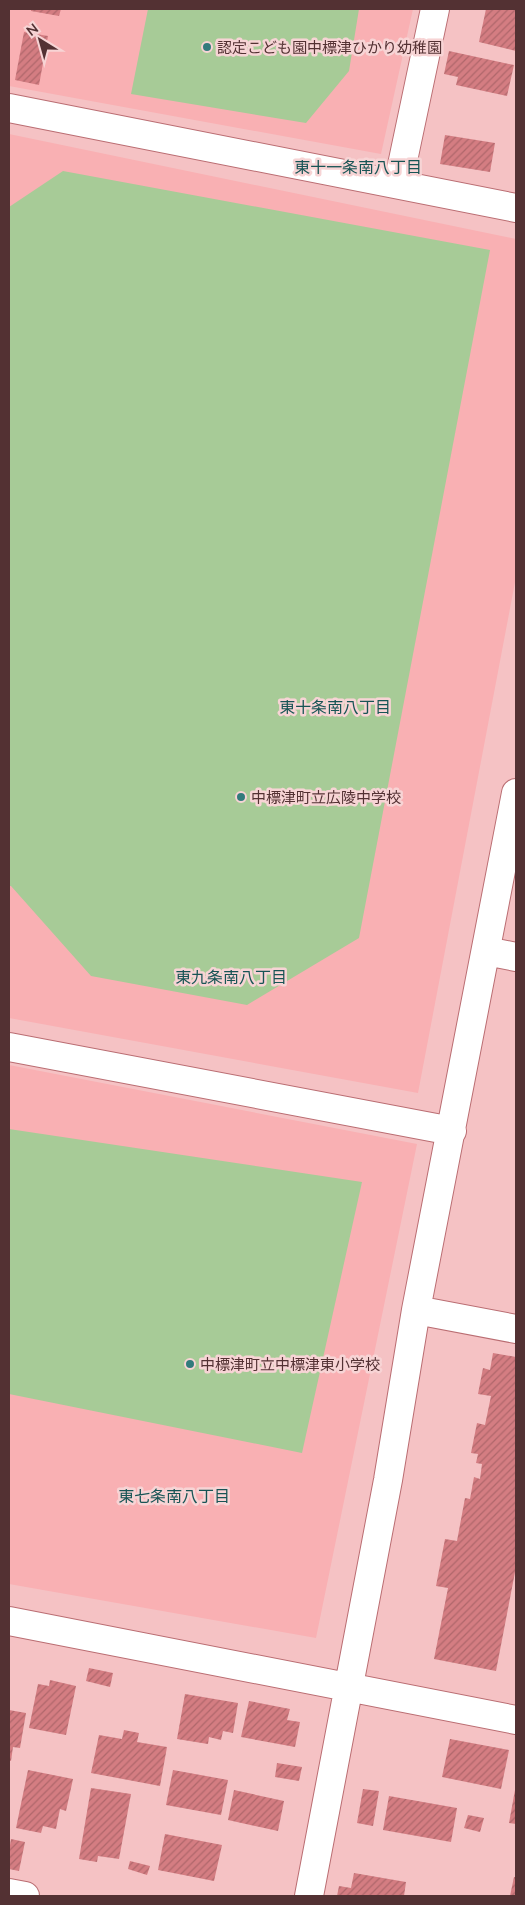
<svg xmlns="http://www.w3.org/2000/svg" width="525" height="1905" viewBox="0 0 525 1905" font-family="Mulish,'Noto Sans JP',sans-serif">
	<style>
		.built { fill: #f9b0b3 }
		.pitch { fill: #a7cb97 }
		.building { fill: url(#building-hatch) }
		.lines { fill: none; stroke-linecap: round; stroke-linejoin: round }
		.minor-casing { stroke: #ba6d72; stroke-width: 30 }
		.minor { stroke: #fff; stroke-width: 28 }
		.poi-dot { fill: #327b7c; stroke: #f7d4d5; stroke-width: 2 }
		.labels { text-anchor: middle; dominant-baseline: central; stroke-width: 5; stroke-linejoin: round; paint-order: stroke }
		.poi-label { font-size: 15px; fill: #533133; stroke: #f7d4d5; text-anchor: start }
		.neighbourhood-label { font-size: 16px; fill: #175455; stroke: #f7d4d5 }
	</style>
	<defs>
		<pattern id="building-hatch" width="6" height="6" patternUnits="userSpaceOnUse" patternTransform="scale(1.25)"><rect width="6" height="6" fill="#d47d82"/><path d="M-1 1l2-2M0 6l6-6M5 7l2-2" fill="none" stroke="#af676b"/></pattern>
	</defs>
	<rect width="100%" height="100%" fill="#f5c2c4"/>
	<path class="built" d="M 9,9 L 413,9 L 381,154 L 9,86 Z
		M 9,134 L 516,239 L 516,577 L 418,1093 L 9,1018 Z
		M 9,1065 L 417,1144 L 316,1638 L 9,1584 Z"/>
	<path class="pitch" d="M 148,9 L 359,9 L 349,71 L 306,123 L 131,94 Z
		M 63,171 L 490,250 L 359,938 L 247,1005 L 91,976 L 11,886 L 9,886 L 9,207 Z
		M 9,1129 L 362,1182 L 302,1453 L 9,1394 Z"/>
	<path class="building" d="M 31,9 L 61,9 L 59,16 L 31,11 Z
		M 486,9 L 516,9 L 516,51 L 479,42 Z
		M 24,32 L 48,36 L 39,85 L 15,80 Z
		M 449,51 L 514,65 L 507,96 L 456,85 L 458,77 L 444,74 Z
		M 445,135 L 495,143 L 490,172 L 440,164 Z
		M 493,1353 L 516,1357 L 516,1567 L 496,1671 L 434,1659 L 448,1588 L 436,1586 L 445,1539 L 457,1541 L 465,1498 L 470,1499 L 474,1477 L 480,1479 L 482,1464 L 476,1463 L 478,1454 L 471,1453 L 477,1423 L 485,1425 L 491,1396 L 478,1394 L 483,1368 L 490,1370 Z
		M 89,1668 L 113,1673 L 110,1687 L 86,1681 Z
		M 50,1680 L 76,1686 L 66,1735 L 29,1728 L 38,1684 L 49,1686 Z
		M 185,1694 L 238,1703 L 233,1733 L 223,1731 L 221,1740 L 209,1737 L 208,1744 L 177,1739 Z
		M 249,1701 L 290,1709 L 287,1720 L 300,1722 L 295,1747 L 241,1737 Z
		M 9,1710 L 26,1713 L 20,1748 L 13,1747 L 11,1761 L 9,1760 Z
		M 124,1730 L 139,1733 L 137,1742 L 167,1747 L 160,1786 L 91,1773 L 99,1735 L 122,1739 Z
		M 450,1739 L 509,1750 L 501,1789 L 442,1777 Z
		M 277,1763 L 302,1767 L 299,1781 L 275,1777 Z
		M 28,1770 L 73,1779 L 66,1811 L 60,1809 L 56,1829 L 43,1826 L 41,1833 L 16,1828 Z
		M 173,1770 L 228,1780 L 221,1815 L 166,1805 Z
		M 91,1788 L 131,1794 L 119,1859 L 98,1856 L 97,1862 L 79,1859 Z
		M 363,1789 L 379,1791 L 373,1826 L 357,1823 Z
		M 234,1790 L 284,1801 L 278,1831 L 228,1820 Z
		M 515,1790 L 516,1790 L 516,1824 L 509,1823 Z
		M 389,1796 L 457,1808 L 451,1842 L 383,1830 Z
		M 468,1815 L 484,1818 L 480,1832 L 464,1828 Z
		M 165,1834 L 222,1845 L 214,1881 L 158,1870 Z
		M 11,1839 L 25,1842 L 19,1871 L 9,1869 L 9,1851 Z
		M 130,1861 L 150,1866 L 147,1875 L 128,1869 Z
		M 354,1873 L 406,1882 L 404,1896 L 337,1896 L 339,1886 L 351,1888 Z
		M 514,1877 L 516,1877 L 516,1896 L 510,1896 Z"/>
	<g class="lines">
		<g class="minor-casing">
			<path id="minor" d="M 9,108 L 516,208
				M 398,184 L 435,9
				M 486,951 L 516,957
				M 9,1047 L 452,1131
				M 416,1310 L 516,1329
				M 9,1621 L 516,1720
				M 9,1893 L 25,1896
				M 309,1896 L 388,1480 L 416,1310 L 516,793"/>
		</g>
		<use href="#minor" class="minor"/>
	</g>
	<g class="poi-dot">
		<circle cx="207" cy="47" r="5"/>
		<circle cx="241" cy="797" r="5"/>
		<circle cx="190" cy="1364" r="5"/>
	</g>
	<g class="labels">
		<g class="poi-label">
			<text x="217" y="47">認定こども園中標津ひかり幼稚園</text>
			<text x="251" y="797">中標津町立広陵中学校</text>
			<text x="200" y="1364">中標津町立中標津東小学校</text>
		</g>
		<g class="neighbourhood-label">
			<text x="358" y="167">東十一条南八丁目</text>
			<text x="335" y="707">東十条南八丁目</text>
			<text x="231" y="977">東九条南八丁目</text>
			<text x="174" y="1496">東七条南八丁目</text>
		</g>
	</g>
	<rect width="525" height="1905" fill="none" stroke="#533133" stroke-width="20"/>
	<g transform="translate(40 40) rotate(323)" stroke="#f7d4d5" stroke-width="4" paint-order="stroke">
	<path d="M0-4L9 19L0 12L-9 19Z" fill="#533133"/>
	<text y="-8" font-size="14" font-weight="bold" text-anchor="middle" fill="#533133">N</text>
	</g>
</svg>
